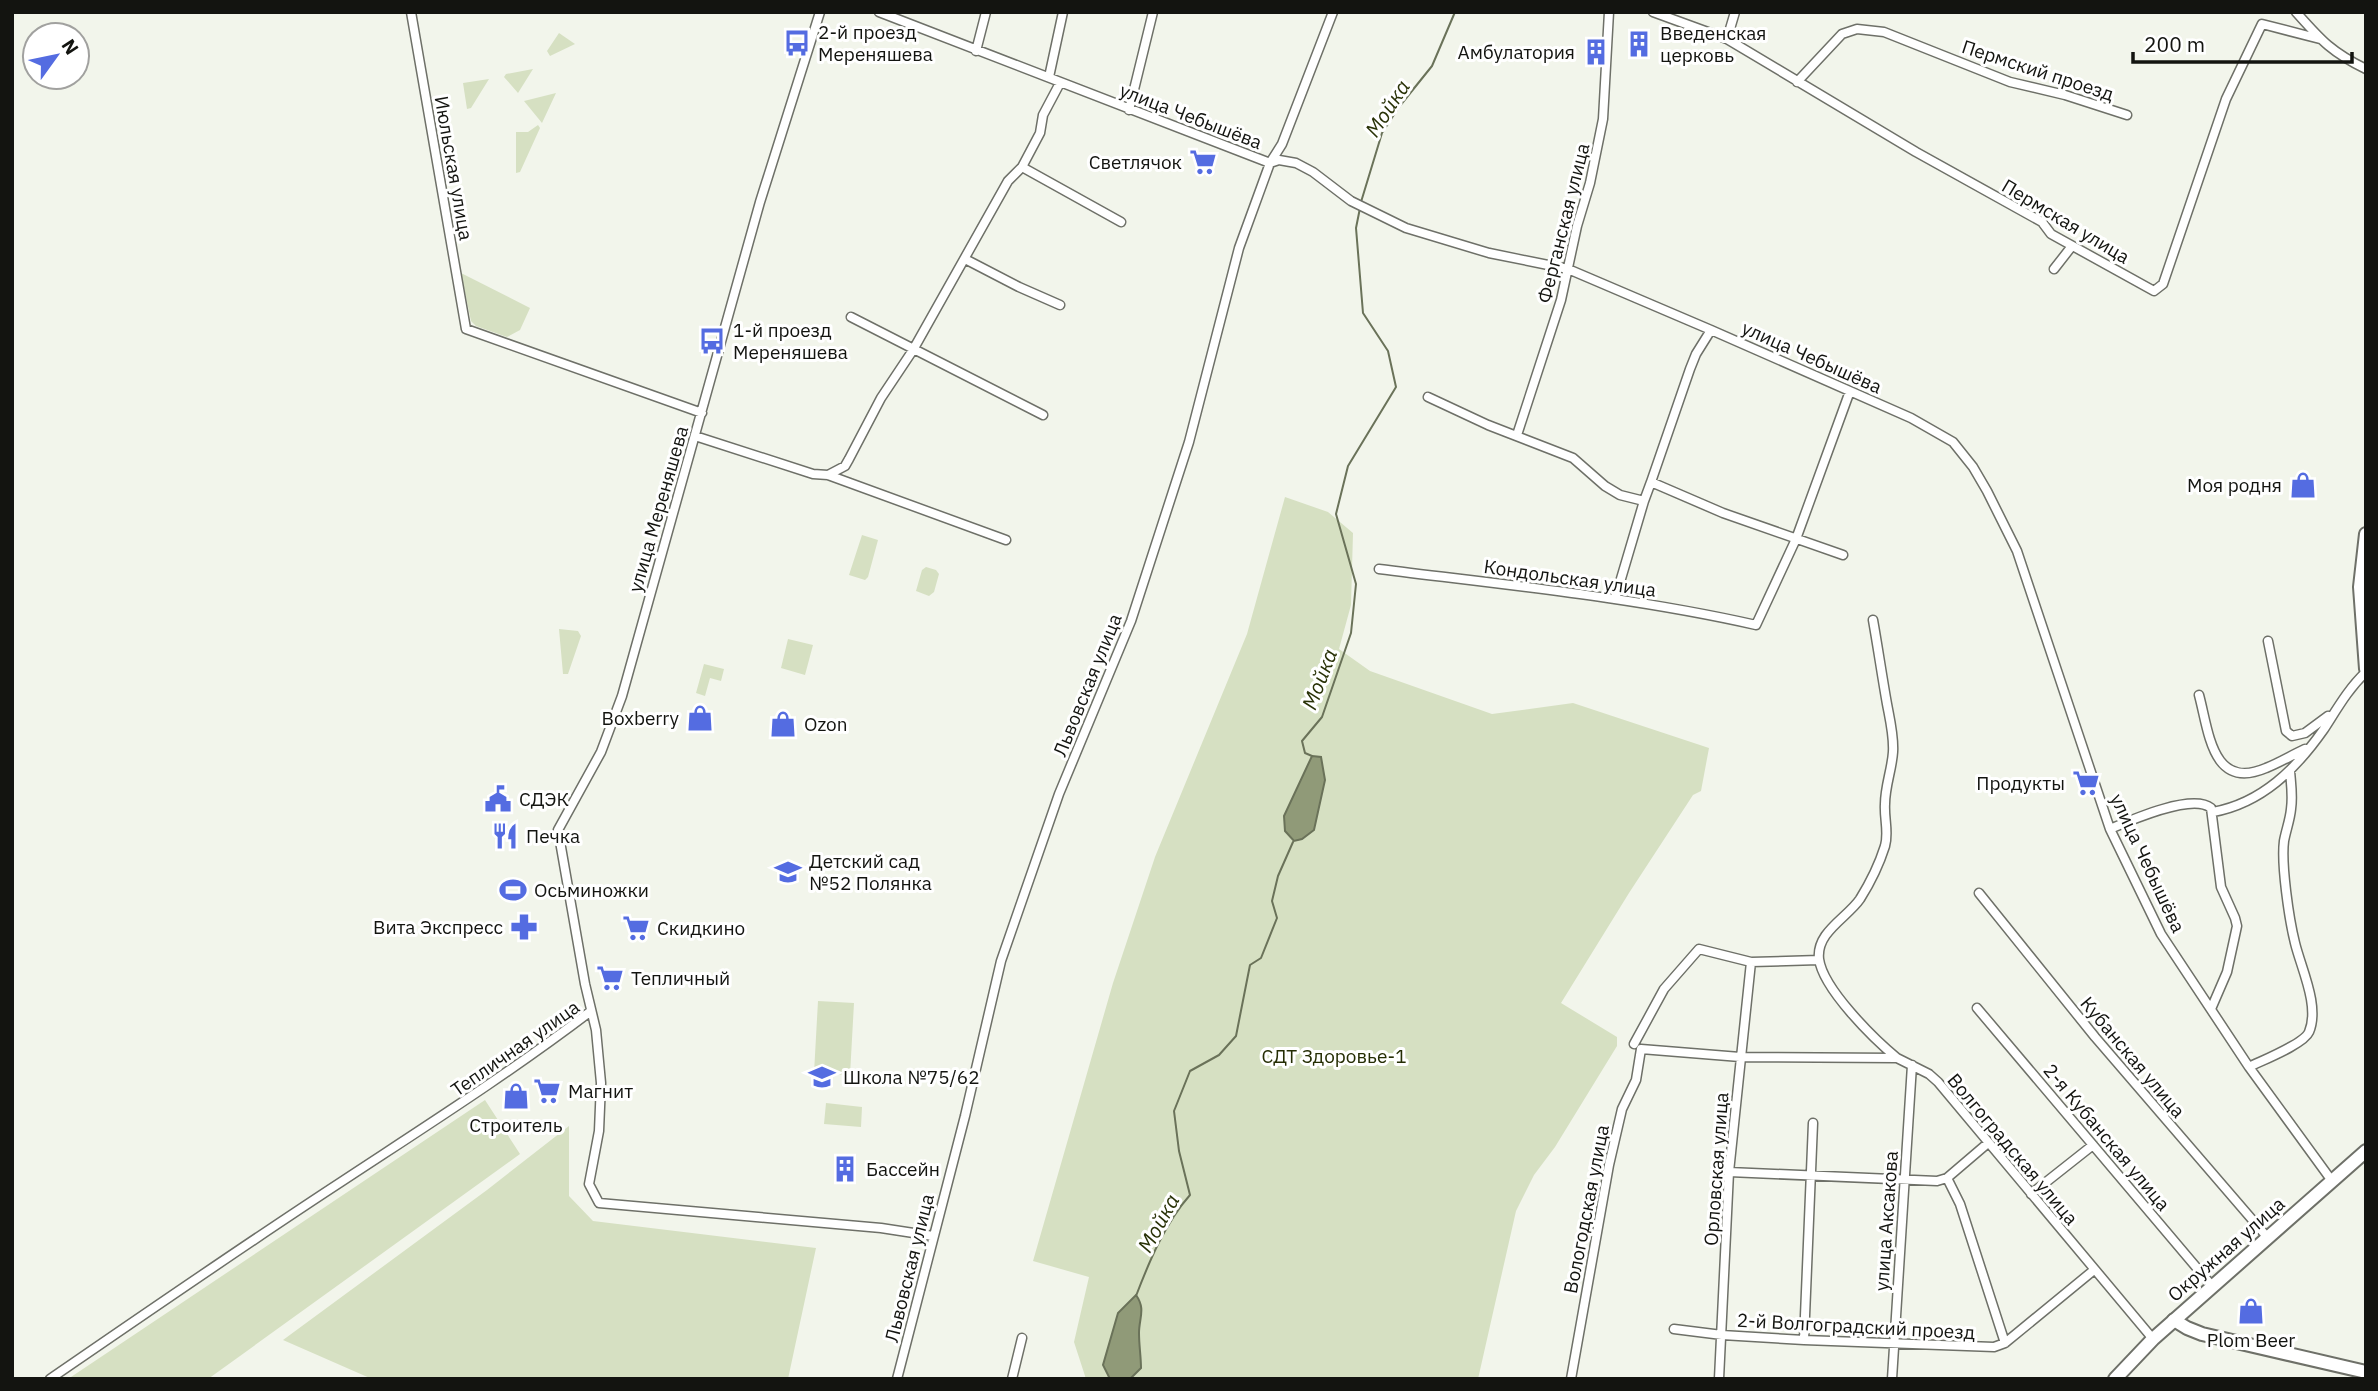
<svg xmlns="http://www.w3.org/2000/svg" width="2378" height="1391" viewBox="0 0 2378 1391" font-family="'IBM Plex Sans',sans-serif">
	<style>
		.green { fill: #d6e0c2 }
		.water { fill: #909a78; stroke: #6a7259; stroke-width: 2 }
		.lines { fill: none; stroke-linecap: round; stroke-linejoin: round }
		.stream { stroke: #6a7259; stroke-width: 2 }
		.street-casing { stroke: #6e7068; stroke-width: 11 }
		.secondary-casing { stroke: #6e7068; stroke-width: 16 }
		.primary-casing { stroke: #6e7068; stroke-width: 16 }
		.street { stroke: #fff; stroke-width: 8 }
		.secondary { stroke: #fff; stroke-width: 12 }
		.primary { stroke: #fff; stroke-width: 12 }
		.labels { text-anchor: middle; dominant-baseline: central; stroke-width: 6; stroke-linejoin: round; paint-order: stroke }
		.poi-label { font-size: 19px; fill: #131410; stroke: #fff; text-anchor: start }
		.street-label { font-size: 19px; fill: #131410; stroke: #fff }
		.park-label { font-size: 19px; fill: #242d03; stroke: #fff }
		.water-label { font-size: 21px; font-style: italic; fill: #293207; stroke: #fff }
	</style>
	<rect width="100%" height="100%" fill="#f2f5eb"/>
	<path class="green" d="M 559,33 L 575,44 L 550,56 L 547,51 Z
		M 533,69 L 518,93 L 504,77 L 506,74 Z
		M 489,79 L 471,108 L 467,109 L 463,83 Z
		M 556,93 L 542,123 L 524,101 Z
		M 538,125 L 540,128 L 520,172 L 516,173 L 516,132 L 528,132 Z
		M 461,273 L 530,308 L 520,330 L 507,337 L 476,326 L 471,321 Z
		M 1285,497 L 1328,512 L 1353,533 L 1351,605 L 1339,649 L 1370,671 L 1492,714 L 1573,703 L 1709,748 L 1701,791 L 1693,795 L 1629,893 L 1561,1003 L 1617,1037 L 1617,1046 L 1555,1147 L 1534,1175 L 1516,1211 L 1478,1379 L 1086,1379 L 1074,1342 L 1089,1277 L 1033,1261 L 1113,983 L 1155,857 L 1247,634 Z
		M 862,535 L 878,540 L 868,577 L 865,580 L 849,575 Z
		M 926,567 L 936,570 L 939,574 L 934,592 L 929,596 L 916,591 L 922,570 Z
		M 559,629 L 578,631 L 581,636 L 568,674 L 563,674 Z
		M 788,639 L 813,645 L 805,675 L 781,668 Z
		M 704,664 L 724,669 L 721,681 L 710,678 L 705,696 L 696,693 Z
		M 818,1001 L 854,1003 L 850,1075 L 814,1073 Z
		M 485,1100 L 520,1154 L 208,1379 L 68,1379 Z
		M 826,1103 L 862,1107 L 861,1127 L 824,1124 Z
		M 569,1126 L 569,1196 L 593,1221 L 816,1248 L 788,1379 L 372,1379 L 283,1340 L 487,1190 Z"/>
	<path class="water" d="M 1312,756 L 1321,757 L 1325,780 L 1314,830 L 1302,839 L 1294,841 L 1285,831 L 1284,816 Z
		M 1136,1295 C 1146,1309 1139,1318 1139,1333 C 1139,1345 1141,1357 1141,1368 L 1130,1379 L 1110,1379 L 1103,1365 L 1118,1313 Z"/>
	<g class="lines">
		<path class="stream" d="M 1361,202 L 1382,133 L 1399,107 L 1432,66 L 1455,12
			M 1312,756 L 1305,753 L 1302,741 L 1322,717 L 1351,633 L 1356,584 L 1336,514 L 1348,466 L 1396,387 L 1388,351 L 1363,313 L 1356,228 L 1360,208
			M 1136,1296 C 1149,1262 1165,1223 1190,1195 L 1179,1151 L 1174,1111 L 1190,1071 L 1219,1055 L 1236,1036 L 1250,965 L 1261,958 L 1277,918 L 1272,901 L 1278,876 L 1293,842"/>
		<g class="street-casing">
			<path id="street" d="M 411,12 L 466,329 L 702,413
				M 820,12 L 760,202 L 622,696 L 601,752 L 558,830 L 585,984 L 596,1030 L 601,1083 L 599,1131 L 589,1184 L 599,1203 L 881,1228 L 933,1236
				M 879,12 L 1270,163 L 1279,160 L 1296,163 L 1313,172 L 1351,201 L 1406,228 L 1489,253 L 1568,269 L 1711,330 L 1911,418 L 1953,442 L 1973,467 L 1987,491 L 2017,551 L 2110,829 L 2161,934 L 2249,1067 L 2332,1181
				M 1653,12 L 1727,39 L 1916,152 L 2042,222 L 2051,234 L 2154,291 L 2163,284 L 2226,99 L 2262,24 L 2320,39
				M 2296,12 C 2321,40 2331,52 2366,69
				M 1727,39 L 1735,12
				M 976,51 L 986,12
				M 1049,77 L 1063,12
				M 1797,82 L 1842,34 L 1857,29 L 1884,32 L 2010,82 L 2065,95 L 2127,115
				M 1129,110 L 1153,12
				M 1022,167 L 1121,222
				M 965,259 L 1019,287 L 1060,305
				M 2054,269 L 2072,246
				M 851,317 L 1043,415
				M 1428,397 L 1488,425 L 1573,458 L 1605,486 L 1620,495 L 1644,501 L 1651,482 L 1723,513 L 1843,555
				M 1517,435 L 1561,300 L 1577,226 L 1590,183 L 1603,119 L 1609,12
				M 695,436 L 813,474 L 828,475 L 1006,540
				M 828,475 L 845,466 L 849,459 L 881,398 L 913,350 L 1008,181 L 1022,167 L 1040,133 L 1043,115 L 1060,83
				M 1651,482 L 1690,369 L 1696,354 L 1711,330
				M 1379,569 C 1505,585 1632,597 1756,625 L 1796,539 L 1850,391
				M 1615,599 L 1644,501
				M 1873,620 C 1878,648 1882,676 1887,704 C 1890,720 1894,736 1893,752 C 1892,769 1885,786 1885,804 C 1884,819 1889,832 1885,846 C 1879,865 1870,883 1860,899 C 1847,918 1816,932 1819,959 C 1823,989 1874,1039 1897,1058
				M 2268,641 L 2286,731 L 2292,736 L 2305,733 L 2328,716
				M 2199,695 C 2209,732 2212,791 2266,768 C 2279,763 2292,755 2305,749
				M 2213,812 C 2262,803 2296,769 2324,729 C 2337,709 2348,689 2366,672
				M 2110,829 C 2131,820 2192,793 2211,808 L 2221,887 L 2235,918 L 2237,926 L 2227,972 L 2211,1009
				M 1979,893 L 2095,1037 L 2268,1238
				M 1977,1008 L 2213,1287
				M 1634,1044 L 1664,989 L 1699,949 L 1751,962 L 1819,960
				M 2249,1067 C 2263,1060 2304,1044 2309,1032 C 2320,1006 2301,968 2295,943 C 2289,919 2281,864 2284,841 C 2286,830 2290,820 2291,809 C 2293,796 2291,784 2290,771
				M 1729,1172 L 1937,1181 L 1947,1178 L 1988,1143
				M 1947,1178 L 1960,1204 L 2005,1343
				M 2031,1194 L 2093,1145
				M 1674,1329 L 1722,1335 L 1804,1340 L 1994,1347 L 2005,1343 L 2094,1270
				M 1804,1340 L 1813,1123
				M 50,1379 C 146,1313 243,1246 341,1182 C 426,1126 511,1072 591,1011
				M 897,1379 L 965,1116 L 1001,961 L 1059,794 L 1131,621 L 1189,442 L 1239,248 L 1270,163 L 1282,144 L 1333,12
				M 1012,1379 L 1022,1338
				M 1571,1379 L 1609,1165 L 1622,1109 L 1636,1080 L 1641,1049 L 1740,1057 L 1897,1058 L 1929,1074 L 1938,1082 L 2153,1339
				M 1719,1379 L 1729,1172 L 1751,962
				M 1892,1379 L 1912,1065"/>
		</g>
		<g class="secondary-casing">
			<path id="secondary" d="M 2174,1320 L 2187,1328 L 2202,1334 L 2366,1372"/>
		</g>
		<g class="primary-casing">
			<path id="primary" d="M 2366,534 L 2360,587 L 2366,669
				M 2115,1379 L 2153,1339 L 2366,1151"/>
		</g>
		<use href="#street" class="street"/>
		<use href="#secondary" class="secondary"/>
		<use href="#primary" class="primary"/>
	</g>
	<defs>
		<g id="bus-bare" transform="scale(2.1)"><path d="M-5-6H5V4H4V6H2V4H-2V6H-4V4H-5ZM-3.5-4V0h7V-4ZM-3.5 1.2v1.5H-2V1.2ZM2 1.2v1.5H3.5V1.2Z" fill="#546ce1" stroke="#fff" stroke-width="2.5" paint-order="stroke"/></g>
		<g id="building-bare" transform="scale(2.1)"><path d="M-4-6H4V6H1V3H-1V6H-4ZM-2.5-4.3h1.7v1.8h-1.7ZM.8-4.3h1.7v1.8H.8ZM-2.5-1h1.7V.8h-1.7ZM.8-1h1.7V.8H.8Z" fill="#546ce1" stroke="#fff" stroke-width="2.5" paint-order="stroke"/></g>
		<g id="supermarket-bare" transform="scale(2.1)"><path d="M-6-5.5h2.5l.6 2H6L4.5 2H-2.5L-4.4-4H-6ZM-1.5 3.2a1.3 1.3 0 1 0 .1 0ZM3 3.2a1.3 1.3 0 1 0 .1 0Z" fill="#546ce1" stroke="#fff" stroke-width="2.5" paint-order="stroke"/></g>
		<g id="shop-bare" transform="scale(2.1)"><path d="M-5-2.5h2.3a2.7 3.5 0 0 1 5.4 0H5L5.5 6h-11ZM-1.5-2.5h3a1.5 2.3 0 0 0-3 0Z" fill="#546ce1" stroke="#fff" stroke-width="2.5" paint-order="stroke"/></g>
		<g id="civic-bare" transform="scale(2.1)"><path d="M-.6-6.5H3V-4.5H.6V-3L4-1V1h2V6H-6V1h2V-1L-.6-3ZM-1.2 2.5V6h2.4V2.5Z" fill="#546ce1" stroke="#fff" stroke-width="2.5" paint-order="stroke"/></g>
		<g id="restaurant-bare" transform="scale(2.1)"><path d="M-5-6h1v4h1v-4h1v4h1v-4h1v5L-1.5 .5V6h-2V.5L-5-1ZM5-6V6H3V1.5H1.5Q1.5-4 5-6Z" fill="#546ce1" stroke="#fff" stroke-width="2.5" paint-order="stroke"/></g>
		<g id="school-bare" transform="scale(2.1)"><path d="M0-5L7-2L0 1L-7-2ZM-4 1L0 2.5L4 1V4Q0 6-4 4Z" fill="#546ce1" stroke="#fff" stroke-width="2.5" paint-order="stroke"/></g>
		<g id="stadium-bare" transform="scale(2.1)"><path d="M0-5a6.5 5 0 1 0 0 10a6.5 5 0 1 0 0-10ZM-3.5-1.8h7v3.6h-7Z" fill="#546ce1" stroke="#fff" stroke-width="2.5" paint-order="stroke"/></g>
		<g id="pharmacy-bare" transform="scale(2.1)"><path d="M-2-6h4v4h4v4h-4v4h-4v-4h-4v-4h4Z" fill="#546ce1" stroke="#fff" stroke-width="2.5" paint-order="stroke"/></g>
	</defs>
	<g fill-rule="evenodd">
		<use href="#bus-bare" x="797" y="43"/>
		<use href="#building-bare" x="1639" y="44"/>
		<use href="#building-bare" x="1596" y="52"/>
		<use href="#supermarket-bare" x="1203" y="162"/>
		<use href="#bus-bare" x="712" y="341"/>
		<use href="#shop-bare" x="2303" y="485"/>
		<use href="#shop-bare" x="700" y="718"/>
		<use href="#shop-bare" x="783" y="724"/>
		<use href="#supermarket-bare" x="2086" y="783"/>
		<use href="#civic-bare" x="498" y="799"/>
		<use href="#restaurant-bare" x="505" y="836"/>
		<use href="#school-bare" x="788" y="872"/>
		<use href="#stadium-bare" x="513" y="890"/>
		<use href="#pharmacy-bare" x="524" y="927"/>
		<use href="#supermarket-bare" x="636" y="928"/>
		<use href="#supermarket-bare" x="610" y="978"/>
		<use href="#school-bare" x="822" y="1077"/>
		<use href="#supermarket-bare" x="547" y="1091"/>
		<use href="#shop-bare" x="516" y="1096"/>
		<use href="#building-bare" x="845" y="1169"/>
		<use href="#shop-bare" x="2251" y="1311"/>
	</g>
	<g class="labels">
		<g class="poi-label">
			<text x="818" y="32">2-й проезд<tspan x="818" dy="22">Мереняшева</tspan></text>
			<text x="1660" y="33">Введенская<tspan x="1660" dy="22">церковь</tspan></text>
			<text x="1575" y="52" text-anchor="end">Амбулатория</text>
			<text x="1182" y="162" text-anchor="end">Светлячок</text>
			<text x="733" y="330">1-й проезд<tspan x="733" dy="22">Мереняшева</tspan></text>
			<text x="2282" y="485" text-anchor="end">Моя родня</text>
			<text x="679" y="718" text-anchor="end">Boxberry</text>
			<text x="804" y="724">Ozon</text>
			<text x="2065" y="783" text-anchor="end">Продукты</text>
			<text x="519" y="799">СДЭК</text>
			<text x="526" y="836">Печка</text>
			<text x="809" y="861">Детский сад<tspan x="809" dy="22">№52 Полянка</tspan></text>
			<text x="534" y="890">Осьминожки</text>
			<text x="503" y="927" text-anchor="end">Вита Экспресс</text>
			<text x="657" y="928">Скидкино</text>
			<text x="631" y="978">Тепличный</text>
			<text x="843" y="1077">Школа №75/62</text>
			<text x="568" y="1091">Магнит</text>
			<text x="516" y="1125" text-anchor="middle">Строитель</text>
			<text x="866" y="1169">Бассейн</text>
			<text x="2251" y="1340" text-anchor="middle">Plom Beer</text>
		</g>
		<g class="street-label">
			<text transform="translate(2038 70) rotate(18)">Пермский проезд</text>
			<text transform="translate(1191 116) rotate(21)">улица Чебышёва</text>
			<text transform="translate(454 168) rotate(80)">Июльская улица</text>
			<text transform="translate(2066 221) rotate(31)">Пермская улица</text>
			<text transform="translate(1563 223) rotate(-76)">Ферганская улица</text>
			<text transform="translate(1812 357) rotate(24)">улица Чебышёва</text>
			<text transform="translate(658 509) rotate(-74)">улица Мереняшева</text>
			<text transform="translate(1570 578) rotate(8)">Кондольская улица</text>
			<text transform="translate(1087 685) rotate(-68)">Львовская улица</text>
			<text transform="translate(2148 863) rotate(65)">улица Чебышёва</text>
			<text transform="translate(515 1048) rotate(-35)">Тепличная улица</text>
			<text transform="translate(2133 1057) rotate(50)">Кубанская улица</text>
			<text transform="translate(2107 1137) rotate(50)">2-я Кубанская улица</text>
			<text transform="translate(2013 1149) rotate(50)">Волгоградская улица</text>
			<text transform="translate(1716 1169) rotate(-86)">Орловская улица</text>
			<text transform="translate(1586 1209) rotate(-79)">Вологодская улица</text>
			<text transform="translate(1886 1221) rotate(-86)">улица Аксакова</text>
			<text transform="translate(2226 1249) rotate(-41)">Окружная улица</text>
			<text transform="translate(909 1268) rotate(-76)">Львовская улица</text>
			<text transform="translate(1856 1326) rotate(3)">2-й Волгоградский проезд</text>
		</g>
		<g class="park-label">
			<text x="1334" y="1056">СДТ Здоровье-1</text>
		</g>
		<g class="water-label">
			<text transform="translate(1387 108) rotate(-57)">Мойка</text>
			<text transform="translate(1319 679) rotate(-69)">Мойка</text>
			<text transform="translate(1158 1223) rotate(-61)">Мойка</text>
		</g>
	</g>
	<rect width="2378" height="1391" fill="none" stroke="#131410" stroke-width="28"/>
	<g transform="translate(56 56) rotate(57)"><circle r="33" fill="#ffffff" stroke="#a1a19f" stroke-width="2"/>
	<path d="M0-5L12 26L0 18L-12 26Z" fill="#546ce1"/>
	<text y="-10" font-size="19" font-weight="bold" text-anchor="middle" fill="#131410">N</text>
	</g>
	<path d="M2133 52v10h219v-10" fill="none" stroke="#131410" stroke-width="3.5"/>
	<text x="2144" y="52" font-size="21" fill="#131410" stroke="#ffffff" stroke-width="5" paint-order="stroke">200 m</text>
</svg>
